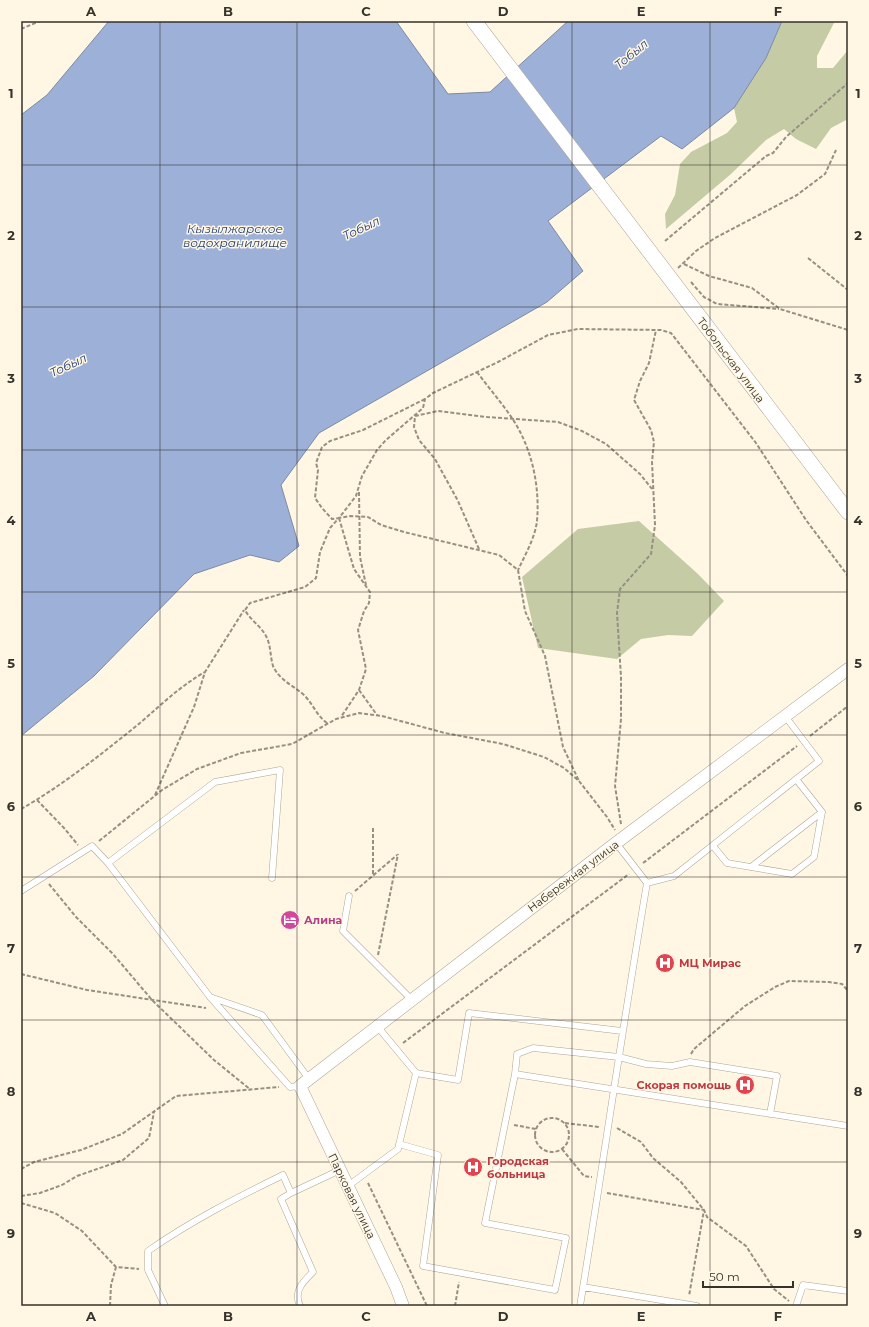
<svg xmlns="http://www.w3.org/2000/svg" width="869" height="1327" viewBox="0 0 869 1327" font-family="Montserrat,sans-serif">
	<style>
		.green { fill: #c5cba5 }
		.water { fill: #9cb0d8; stroke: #7d8aa4 }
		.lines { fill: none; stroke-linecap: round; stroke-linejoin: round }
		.service-casing { stroke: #ada593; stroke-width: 7 }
		.minor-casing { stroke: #ada593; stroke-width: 13 }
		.tertiary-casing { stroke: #ada593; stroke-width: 16 }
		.path { stroke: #969083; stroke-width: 2; stroke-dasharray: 4 2; stroke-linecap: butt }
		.service { stroke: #fff; stroke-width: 6 }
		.minor { stroke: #fff; stroke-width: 12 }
		.tertiary { stroke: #fff; stroke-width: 15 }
		.grid { fill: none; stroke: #35322b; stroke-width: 1; stroke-opacity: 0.55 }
		.labels { text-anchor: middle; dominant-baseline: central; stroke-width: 3; stroke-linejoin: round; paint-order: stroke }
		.street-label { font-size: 11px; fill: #35322b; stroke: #fff7e4 }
		.hotel-label { font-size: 11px; font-weight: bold; fill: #b23c85; stroke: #fff7e4; text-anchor: start }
		.health-label { font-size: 11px; font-weight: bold; fill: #be3a42; stroke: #fff7e4; text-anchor: start }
		.water-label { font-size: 12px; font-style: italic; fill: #294174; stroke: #fff7e4 }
		.neatline { fill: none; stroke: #35322b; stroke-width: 1.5 }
		.grid-label { font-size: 13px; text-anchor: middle; font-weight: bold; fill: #35322b }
	</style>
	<rect width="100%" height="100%" fill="#fff7e4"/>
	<path class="green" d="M 782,21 L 835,21 L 817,56 L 817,68 L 833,68 L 848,50 L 848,119 L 831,128 L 816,149 L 796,139 L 784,129 L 766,140 L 731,174 L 666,229 L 665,214 L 675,195 L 680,164 L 691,152 L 727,133 L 737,122 L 734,108 L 766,58 Z
		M 639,521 L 698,574 L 724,601 L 692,636 L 668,635 L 641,639 L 617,659 L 538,648 L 522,577 L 578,529 Z"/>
	<path class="water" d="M 109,21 L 396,21 L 448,94 L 490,92 L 568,21 L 782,21 L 766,58 L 734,108 L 682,149 L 661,136 L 548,221 L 583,271 L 547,302 L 319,433 L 281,485 L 299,546 L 279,562 L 250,555 L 194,574 L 94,676 L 21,736 L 21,115 L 47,95 Z"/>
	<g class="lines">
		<g class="service-casing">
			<path id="service" d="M 713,846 L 727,863 L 792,874 L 814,857 L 822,812 L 796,779
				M 751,867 L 822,812
				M 272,878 L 280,770 L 215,782 L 108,863 L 210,997 L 290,1087 L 300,1086
				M 647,883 L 674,876 L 819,761 L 785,716
				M 21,891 L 92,846 L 108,863
				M 349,896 L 343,931 L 411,999
				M 210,997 L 262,1015 L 309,1079
				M 416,1073 L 458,1080 L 469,1013 L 622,1031
				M 770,1114 L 777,1076 L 690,1062 L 672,1066 L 646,1064 L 619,1057 L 533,1048 L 517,1054 L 515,1074 L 848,1126
				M 399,1144 L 438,1155 L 423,1266 L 555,1290 L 566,1238 L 485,1223 L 515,1074
				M 348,1186 L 398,1149 L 416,1073 L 377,1026
				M 291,1193 L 281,1199 L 313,1272 C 303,1282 293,1291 300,1306
				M 583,1287 L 697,1306
				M 165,1306 L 148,1270 L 148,1251 C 191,1221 236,1198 283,1175 L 291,1193 L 340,1170
				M 580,1306 C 603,1165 623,1024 647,883 L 616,843
				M 796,1306 L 803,1285 L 848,1291"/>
		</g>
		<g class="minor-casing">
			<path id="minor" d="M 403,1306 L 396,1287 L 300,1086 L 616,843 L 848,669"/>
		</g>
		<g class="tertiary-casing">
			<path id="tertiary" d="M 474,21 L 848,512"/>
		</g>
		<path class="path" d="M 21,29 L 40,21
			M 665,241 L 766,156 L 773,153 L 786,137 L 848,83
			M 808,258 L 848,290
			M 684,264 L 709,276 L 752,288 L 780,309 L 848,330
			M 678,268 L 696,251 L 715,238 L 797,195 L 825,174 L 836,150
			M 691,282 L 704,297 L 717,304 L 779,309
			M 477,372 C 488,387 501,402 512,418 C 532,448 540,486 537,521 C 535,538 525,555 518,570
			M 425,399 L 363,430 L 330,441 L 322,447 L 316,463 L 318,470 L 315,498 L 322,508 L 332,519 L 339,518 L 356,496 L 362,476 L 377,450 L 386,440 L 423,408 L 425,399 L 433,393 L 498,362 L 548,335 L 578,329 L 661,330 L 671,333 L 756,443 L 806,520 L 848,576
			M 359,492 L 360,557 L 366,585
			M 339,518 L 354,569 L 370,592 L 369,603 L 364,611 L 358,630 L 366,669 L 359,690 L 341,717
			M 479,549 L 458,501 L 435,459 L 419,440 L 414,427 L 415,416 L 438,411 L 487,417 L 558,422 L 582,431 L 606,444 L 640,474 L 652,489
			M 359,690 L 377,715
			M 327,723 C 317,716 313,704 304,695 C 293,685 280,681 273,666 C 270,656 271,645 266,636 C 261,626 250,620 245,610 L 250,603 L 305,587 L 316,578 L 320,552 L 330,528 L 339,518 L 350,516 L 368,517 L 381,525 L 404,532 L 499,555 L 518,570 L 525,611 L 545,656 L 563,747 L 579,781
			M 810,736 L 848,706
			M 155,795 L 194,707 L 205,672 L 244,610
			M 37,800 L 64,828 L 78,845
			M 21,809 C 62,786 104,752 140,723 C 162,704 179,687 205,672
			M 621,824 L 615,786 L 621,719 L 621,677 L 617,613 L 620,589 L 651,554 L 655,525 L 652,462 L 654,442 L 651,430 L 634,400 L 640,381 L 649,363 L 656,330
			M 373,828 L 373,874
			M 99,841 L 162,790 L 197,769 L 241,753 L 292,744 L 336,719 L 359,713 L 382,716 L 445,733 L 503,744 L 544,757 L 564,768 L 579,781 L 607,817 L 615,830
			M 643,863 L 797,746
			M 49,884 L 76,917 L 113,954 L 152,1000 L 214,1060 L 251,1090
			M 355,891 L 397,855
			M 378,955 L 398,854
			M 21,974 L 87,990 L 206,1008
			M 403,1043 L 629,874
			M 691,1054 L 694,1049 L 745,1006 L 775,987 L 789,981 L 829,982 L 842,984 L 848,991
			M535 1135a17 17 0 1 1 34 0a17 17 0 1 1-34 0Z
			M 565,1123 L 599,1127
			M 514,1125 L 536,1129
			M 617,1128 L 641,1142 L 653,1158 L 681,1182 L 704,1210 L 707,1217 L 746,1246 L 774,1289 L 789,1301
			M 562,1149 L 584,1176 L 592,1177
			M 21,1169 L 34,1162 L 81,1150 L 122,1134 L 176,1096 L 279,1087
			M 368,1183 L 427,1306
			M 607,1193 L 704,1210 L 689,1296
			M 21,1196 L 40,1193 L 62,1185 L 77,1176 L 123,1160 L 149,1138 L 154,1112
			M 21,1203 L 55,1213 L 82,1231 L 116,1267 L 139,1269
			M 110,1306 L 111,1285 L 116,1267
			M 455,1306 L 459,1282"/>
		<use href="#service" class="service"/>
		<use href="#minor" class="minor"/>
		<use href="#tertiary" class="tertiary"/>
	</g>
	<path class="grid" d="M 160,21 L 160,1306M 297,21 L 297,1306M 434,21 L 434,1306M 572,21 L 572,1306M 710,21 L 710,1306M 21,165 L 848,165M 21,307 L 848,307M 21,450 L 848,450M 21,592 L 848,592M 21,735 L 848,735M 21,877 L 848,877M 21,1020 L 848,1020M 21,1162 L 848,1162"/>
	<defs>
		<g id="hotel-disc" transform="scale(1)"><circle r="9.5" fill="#d1479c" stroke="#fff7e4"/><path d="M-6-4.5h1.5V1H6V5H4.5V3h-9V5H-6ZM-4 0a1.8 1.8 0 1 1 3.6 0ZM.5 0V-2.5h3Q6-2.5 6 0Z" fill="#fff"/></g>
		<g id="hospital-disc" transform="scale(1)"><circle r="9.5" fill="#e0444e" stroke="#fff7e4"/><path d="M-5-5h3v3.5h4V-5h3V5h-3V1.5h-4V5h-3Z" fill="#fff"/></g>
	</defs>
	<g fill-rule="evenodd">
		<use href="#hotel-disc" x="290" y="920"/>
		<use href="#hospital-disc" x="665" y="963"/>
		<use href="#hospital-disc" x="745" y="1085"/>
		<use href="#hospital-disc" x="473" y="1167"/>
	</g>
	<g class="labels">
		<g class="street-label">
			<text transform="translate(731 360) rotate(53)">Тобольская улица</text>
			<text transform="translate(573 876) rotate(-37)">Набережная улица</text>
			<text transform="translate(352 1196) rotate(64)">Парковая улица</text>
		</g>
		<g class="hotel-label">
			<text x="304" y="920">Алина</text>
		</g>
		<g class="health-label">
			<text x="679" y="963">МЦ Мирас</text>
			<text x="731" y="1085" text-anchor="end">Скорая помощь</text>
			<text x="487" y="1161">Городская<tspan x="487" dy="13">больница</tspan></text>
		</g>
		<g class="water-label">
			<text transform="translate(631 54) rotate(-39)">Тобыл</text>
			<text x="235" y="228">Кызылжарское<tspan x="235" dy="14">водохранилище</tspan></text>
			<text transform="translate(361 228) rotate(-25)">Тобыл</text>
			<text transform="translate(68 365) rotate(-25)">Тобыл</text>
		</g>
	</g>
	<rect width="869" height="1327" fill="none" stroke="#fff7e4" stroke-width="44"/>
	<path d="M703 1281v6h90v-6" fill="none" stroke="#35322b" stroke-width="2"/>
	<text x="709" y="1281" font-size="12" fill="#35322b" stroke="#fff7e4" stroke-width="3" paint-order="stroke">50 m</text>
	<rect x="22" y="22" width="825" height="1283" class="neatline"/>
	<g class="grid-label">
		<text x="91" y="16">A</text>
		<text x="228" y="16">B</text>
		<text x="366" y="16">C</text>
		<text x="503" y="16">D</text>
		<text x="641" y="16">E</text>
		<text x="778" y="16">F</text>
		<text x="11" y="98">1</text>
		<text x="858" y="98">1</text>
		<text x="11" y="240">2</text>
		<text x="858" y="240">2</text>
		<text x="11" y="383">3</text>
		<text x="858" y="383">3</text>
		<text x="11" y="525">4</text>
		<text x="858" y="525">4</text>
		<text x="11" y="668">5</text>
		<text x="858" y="668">5</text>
		<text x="11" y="811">6</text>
		<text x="858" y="811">6</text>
		<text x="11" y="953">7</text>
		<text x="858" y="953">7</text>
		<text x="11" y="1096">8</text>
		<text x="858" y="1096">8</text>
		<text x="11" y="1238">9</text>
		<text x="858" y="1238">9</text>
		<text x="91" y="1321">A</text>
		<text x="228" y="1321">B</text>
		<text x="366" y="1321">C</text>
		<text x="503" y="1321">D</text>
		<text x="641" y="1321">E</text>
		<text x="778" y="1321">F</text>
	</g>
</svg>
